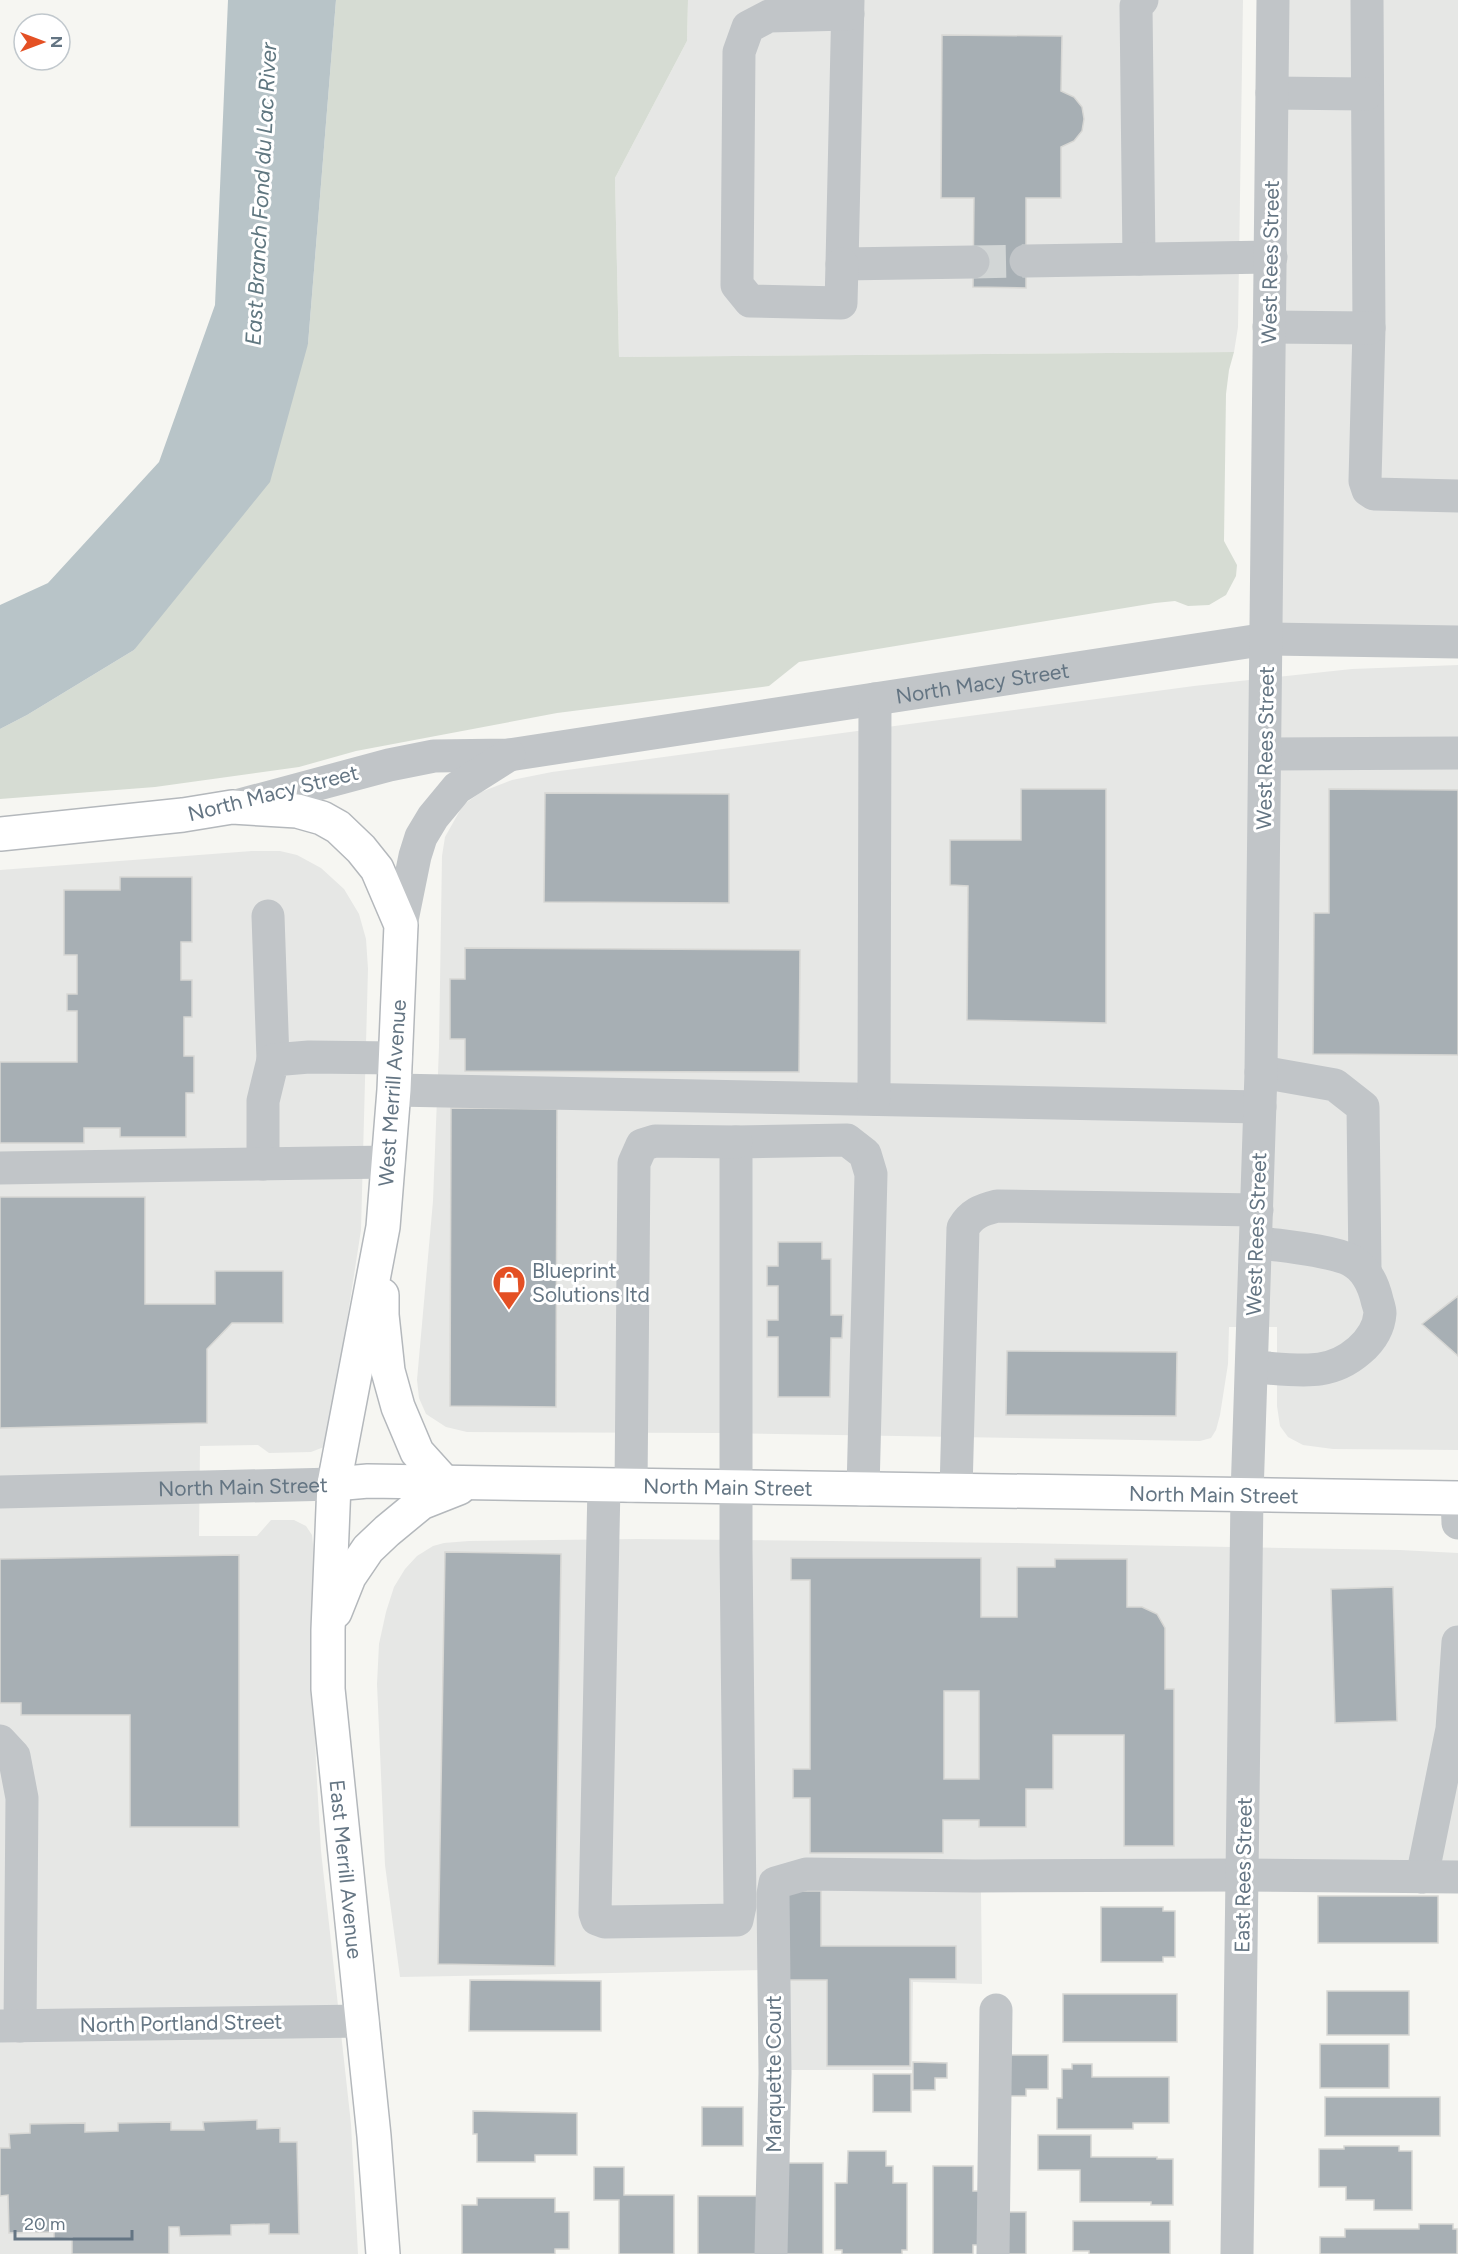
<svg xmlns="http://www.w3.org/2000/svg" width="1458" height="2254" viewBox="0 0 1458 2254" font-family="Figtree,sans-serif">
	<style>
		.built { fill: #e6e7e5 }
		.green { fill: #d6dcd3 }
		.water { fill: #b8c4c8 }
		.building { fill: #a7afb4; stroke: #d7d7d4; stroke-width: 1.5; fill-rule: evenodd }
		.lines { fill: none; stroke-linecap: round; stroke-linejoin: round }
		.minor-tunnel { stroke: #d2d6d6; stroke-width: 33; stroke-dasharray: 33 16; stroke-linecap: butt }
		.major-casing { stroke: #b4b8bc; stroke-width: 36 }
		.minor { stroke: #c1c5c8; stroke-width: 33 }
		.major { stroke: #fff; stroke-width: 33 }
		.labels { text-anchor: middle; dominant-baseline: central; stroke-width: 6; stroke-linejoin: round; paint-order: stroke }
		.street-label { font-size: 21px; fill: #647583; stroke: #fff }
		.poi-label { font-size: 21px; fill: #647583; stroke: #fff; text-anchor: start }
		.water-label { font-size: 22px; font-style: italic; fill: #607780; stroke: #fff }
	</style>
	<rect width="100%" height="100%" fill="#f6f6f2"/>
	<path class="built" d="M 688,0 L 1243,0 L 1238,327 L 1234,352 L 619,357 L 615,178 L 687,41 Z
		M 1273,0 L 1458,0 L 1458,642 L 1267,639 Z
		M 1458,665 L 1458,1450 L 1333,1449 L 1303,1445 L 1288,1437 L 1280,1426 L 1277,1406 L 1277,1327 L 1229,1327 L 1228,1364 L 1220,1415 L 1216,1430 L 1211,1438 L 1200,1441 L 718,1433 L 467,1432 L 446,1427 L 426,1414 L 419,1398 L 417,1380 L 433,1201 L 439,1047 L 442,856 L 445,837 L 463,805 L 481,792 L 512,780 L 552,772 L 1194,686 L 1352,669 Z
		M 252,851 L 280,851 L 297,855 L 321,868 L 344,889 L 359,914 L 366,939 L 368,969 L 361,1230 L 329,1436 L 324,1447 L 311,1452 L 269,1453 L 258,1445 L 200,1446 L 199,1536 L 257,1536 L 271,1520 L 294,1520 L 306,1526 L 312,1535 L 314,1553 L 312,1630 L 316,1764 L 321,1851 L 351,2124 L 358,2254 L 0,2254 L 0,870 Z
		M 638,1539 L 1014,1543 L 1400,1550 L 1458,1553 L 1458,1868 L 981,1892 L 982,1984 L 913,1982 L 912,2070 L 781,2070 L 765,1970 L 400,1977 L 385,1865 L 377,1684 L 379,1644 L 386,1612 L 394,1587 L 405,1569 L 417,1556 L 433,1546 L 444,1543 L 469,1541 Z"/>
	<path class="green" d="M 336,0 L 688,0 L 687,41 L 615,178 L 619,357 L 1234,352 L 1229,370 L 1226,394 L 1224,541 L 1237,565 L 1236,576 L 1226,595 L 1209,605 L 1188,606 L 1175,601 L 1155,603 L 799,662 L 769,686 L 557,713 L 356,751 L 299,767 L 155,787 L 0,799 L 0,729 L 27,715 L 134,650 L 308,344 Z"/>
	<path class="water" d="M 228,0 L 336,0 L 308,344 L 270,482 L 134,650 L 27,715 L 0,729 L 0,605 L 48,583 L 159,462 L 215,305 Z"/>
	<path class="building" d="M 942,35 L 1062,36 L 1061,91 L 1074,97 L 1082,107 L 1084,119 L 1082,131 L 1074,141 L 1061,147 L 1061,198 L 1026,198 L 1026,288 L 973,287 L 974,198 L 941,198 Z
		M 1021,789 L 1106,789 L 1106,1023 L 967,1020 L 968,886 L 950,885 L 950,840 L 1021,840 Z
		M 1329,789 L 1458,790 L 1458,1055 L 1313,1054 L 1314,913 L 1329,913 Z
		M 545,793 L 729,794 L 729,903 L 544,902 Z
		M 120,877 L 192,877 L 192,942 L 181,942 L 181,980 L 192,980 L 192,1017 L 184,1017 L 184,1056 L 194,1056 L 194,1093 L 186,1093 L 186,1137 L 120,1137 L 120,1128 L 84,1128 L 84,1143 L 0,1143 L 0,1062 L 77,1062 L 77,1011 L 67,1011 L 67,994 L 77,994 L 77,955 L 64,955 L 64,890 L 120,890 Z
		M 465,948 L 800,950 L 799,1072 L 465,1071 L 465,1039 L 450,1039 L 450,979 L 465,979 Z
		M 451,1108 L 557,1109 L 556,1407 L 450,1406 Z
		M 0,1197 L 145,1197 L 145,1304 L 215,1304 L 215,1271 L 283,1271 L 283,1323 L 232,1323 L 207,1349 L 207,1423 L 0,1428 Z
		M 778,1242 L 822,1242 L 822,1259 L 831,1259 L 831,1315 L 843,1315 L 842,1338 L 831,1338 L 830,1397 L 778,1397 L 778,1337 L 767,1337 L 767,1320 L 778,1320 L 778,1286 L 767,1286 L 767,1266 L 778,1266 Z
		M 1458,1296 L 1458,1356 L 1422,1324 Z
		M 1007,1351 L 1177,1352 L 1176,1416 L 1006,1415 Z
		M 445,1552 L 561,1554 L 555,1966 L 438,1964 Z
		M 239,1555 L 239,1827 L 130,1827 L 130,1715 L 21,1715 L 21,1703 L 0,1703 L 0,1559 Z
		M 791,1558 L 981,1558 L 981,1617 L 1017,1617 L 1017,1567 L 1055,1567 L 1055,1559 L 1127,1559 L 1127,1607 L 1142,1607 L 1157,1614 L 1165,1628 L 1165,1689 L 1174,1689 L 1174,1846 L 1124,1846 L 1124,1735 L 1053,1735 L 1053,1789 L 1026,1789 L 1026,1827 L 979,1827 L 979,1820 L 943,1820 L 943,1853 L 810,1853 L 810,1798 L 793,1798 L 793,1769 L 810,1769 L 810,1580 L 791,1580 ZM 944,1691 L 979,1691 L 979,1779 L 944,1779 Z
		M 1393,1587 L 1397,1721 L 1335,1723 L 1331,1589 Z
		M 788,1891 L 821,1891 L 821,1946 L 956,1946 L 956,1979 L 910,1979 L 910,2066 L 827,2066 L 827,1980 L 788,1980 Z
		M 1318,1896 L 1438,1896 L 1438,1943 L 1318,1943 Z
		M 1101,1907 L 1163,1907 L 1163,1911 L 1175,1911 L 1175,1957 L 1163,1957 L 1163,1962 L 1101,1962 Z
		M 470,1980 L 601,1981 L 601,2031 L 469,2031 Z
		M 1327,1991 L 1409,1991 L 1409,2035 L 1327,2035 Z
		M 1063,1994 L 1177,1994 L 1177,2042 L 1063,2042 Z
		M 1320,2044 L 1389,2044 L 1389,2088 L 1320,2088 Z
		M 1003,2055 L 1048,2055 L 1048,2089 L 1026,2089 L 1026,2096 L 1003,2096 Z
		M 913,2062 L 947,2063 L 947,2078 L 935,2078 L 935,2090 L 913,2090 Z
		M 1072,2064 L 1092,2064 L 1092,2077 L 1169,2077 L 1169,2123 L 1133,2123 L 1133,2129 L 1057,2129 L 1057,2098 L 1062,2098 L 1062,2069 L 1072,2069 Z
		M 873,2074 L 911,2074 L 911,2112 L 873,2112 Z
		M 1325,2097 L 1440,2097 L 1440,2136 L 1325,2136 Z
		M 702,2107 L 743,2107 L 743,2146 L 702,2146 Z
		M 473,2111 L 577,2113 L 577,2155 L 535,2155 L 535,2162 L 477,2162 L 477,2134 L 473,2134 Z
		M 257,2120 L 257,2129 L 280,2128 L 280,2142 L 297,2142 L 299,2234 L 269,2234 L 269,2224 L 231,2225 L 231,2235 L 180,2236 L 179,2227 L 169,2227 L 169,2254 L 72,2254 L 72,2238 L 54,2239 L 54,2232 L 9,2233 L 8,2195 L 0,2196 L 0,2148 L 10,2148 L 9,2134 L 30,2133 L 30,2124 L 85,2123 L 85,2132 L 118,2131 L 118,2123 L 171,2122 L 171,2130 L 204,2130 L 203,2122 Z
		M 1038,2135 L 1091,2135 L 1091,2157 L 1157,2157 L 1157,2159 L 1173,2159 L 1173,2205 L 1151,2205 L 1151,2202 L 1080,2202 L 1080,2170 L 1038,2170 Z
		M 1344,2146 L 1399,2146 L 1399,2151 L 1412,2151 L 1412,2210 L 1374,2210 L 1374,2200 L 1346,2200 L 1346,2187 L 1319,2187 L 1319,2149 L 1344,2149 Z
		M 848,2151 L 886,2151 L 886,2166 L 893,2166 L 893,2183 L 907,2183 L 907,2250 L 902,2250 L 902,2254 L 842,2254 L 842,2250 L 835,2250 L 835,2183 L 847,2183 Z
		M 783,2163 L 823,2163 L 823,2254 L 783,2254 Z
		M 933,2166 L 973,2166 L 973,2191 L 983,2191 L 983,2245 L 973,2245 L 973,2254 L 933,2254 Z
		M 594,2167 L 624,2167 L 624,2195 L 674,2195 L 674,2254 L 619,2254 L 619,2200 L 594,2200 Z
		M 698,2196 L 757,2196 L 757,2254 L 698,2254 Z
		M 477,2198 L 555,2198 L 555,2212 L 569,2212 L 569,2249 L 555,2249 L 555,2254 L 462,2254 L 462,2205 L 477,2205 Z
		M 1000,2212 L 1026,2212 L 1026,2254 L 1000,2254 Z
		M 1073,2221 L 1170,2221 L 1170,2254 L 1089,2254 L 1089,2251 L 1073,2251 Z
		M 1419,2224 L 1453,2224 L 1453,2229 L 1457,2229 L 1457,2254 L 1320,2254 L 1320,2237 L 1345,2237 L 1345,2229 L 1419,2229 Z"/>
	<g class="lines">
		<path class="minor-tunnel" d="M 973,262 L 1026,261"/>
		<g class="major-casing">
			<g id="major">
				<path id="s3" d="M 0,834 L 183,815 L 232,807 L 297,811 L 322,818 L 338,827 L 361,849 L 377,869 L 401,925 L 394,1090 L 383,1227 L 334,1484 L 328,1630 L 328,1689 L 374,2136 L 383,2254"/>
				<path d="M 382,1295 L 382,1315 L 388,1371 L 398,1407 L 417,1452 L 445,1483"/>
				<path id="s4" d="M 334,1484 L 368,1481 L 1458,1498"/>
				<path d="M 335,1612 L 349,1577 L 368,1549 L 387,1531 L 421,1503 L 459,1488"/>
			</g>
		</g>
		<g class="minor">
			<path d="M 848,0 L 842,264 L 973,262"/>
			<path d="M 1367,0 L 1369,328 L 1365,481 L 1368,490 L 1374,494 L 1458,496"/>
			<path d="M 1272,93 L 1366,94"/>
			<path d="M 1139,259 L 1136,6 L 1142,0"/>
			<path d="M 1026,261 L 1271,257"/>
			<path d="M 842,264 L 841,303 L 750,301 L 737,285 L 739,52 L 748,27 L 769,16 L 848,14"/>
			<path d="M 1269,327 L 1369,328"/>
			<path d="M 1265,754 L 1458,753"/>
			<path id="s1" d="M 240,805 L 389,765 L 434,756 L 509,755 L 1267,639 L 1458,642"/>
			<path d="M 268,916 L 273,1060"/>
			<path d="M 401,925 L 415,856 L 421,837 L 433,817 L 457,788 L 509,755"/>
			<path d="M 1261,1072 L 1335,1085 L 1363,1107 L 1365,1269"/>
			<path d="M 394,1090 L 1260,1107"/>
			<path d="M 874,1099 L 875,699"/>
			<path d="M 263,1164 L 263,1101 L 273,1060 L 309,1057 L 396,1058"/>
			<path d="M 0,1168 L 389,1162"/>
			<path d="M 1252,1367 C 1273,1368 1300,1372 1320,1369 C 1347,1365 1378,1342 1380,1313 C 1380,1309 1378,1304 1377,1300 C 1373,1283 1366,1268 1350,1260 C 1330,1250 1280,1246 1256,1242"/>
			<path d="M 604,1486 L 595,1913 L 597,1919 L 605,1922 L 737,1920 L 740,1906 L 736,1550 L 736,1142 L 847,1140 L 865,1154 L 871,1174 L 863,1490"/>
			<path d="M 631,1486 L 634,1163 L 642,1145 L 655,1141 L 736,1142"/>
			<path d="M 956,1491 L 963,1228 C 971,1214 981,1210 997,1206 L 1257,1210"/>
			<path id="s2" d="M 0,1492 L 334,1484"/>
			<path d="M 1457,1498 L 1458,1523"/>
			<path d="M 0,1741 L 14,1756 L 22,1798 L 20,2026"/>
			<path d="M 1422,1877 L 1452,1729 L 1458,1642"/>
			<path d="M 0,2026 L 363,2021"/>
			<path d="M 771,2254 L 775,2073 L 773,1894 L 775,1883 L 806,1874 L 975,1876 L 1243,1875 L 1458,1877"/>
			<path d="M 993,2254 L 996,2010"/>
			<path d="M 1237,2254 L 1247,1495 L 1261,1072 L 1273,0"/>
		</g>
		<use href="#major" class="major"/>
	</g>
	<defs>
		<g id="shop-pin" transform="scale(1.725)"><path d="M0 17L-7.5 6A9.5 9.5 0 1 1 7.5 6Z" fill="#e45024" stroke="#fff"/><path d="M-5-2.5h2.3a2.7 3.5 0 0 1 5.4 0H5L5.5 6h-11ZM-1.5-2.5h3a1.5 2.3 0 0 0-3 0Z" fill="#fff"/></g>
	</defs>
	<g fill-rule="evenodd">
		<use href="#shop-pin" x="509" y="1282"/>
	</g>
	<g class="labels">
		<g class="street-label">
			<text transform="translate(1270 262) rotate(-89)">West Rees Street</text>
			<text stroke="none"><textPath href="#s1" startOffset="754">North Macy Street</textPath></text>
			<text transform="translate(1265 748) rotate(-89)">West Rees Street</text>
			<text transform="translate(273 793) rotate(-14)">North Macy Street</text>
			<text transform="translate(392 1093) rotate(-86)">West Merrill Avenue</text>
			<text transform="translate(1256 1234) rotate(-88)">West Rees Street</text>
			<text stroke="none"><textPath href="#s2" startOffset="243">North Main Street</textPath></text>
			<text stroke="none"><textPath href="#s4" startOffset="394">North Main Street</textPath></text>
			<text stroke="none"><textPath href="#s4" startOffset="880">North Main Street</textPath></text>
			<text stroke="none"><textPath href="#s3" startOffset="1412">East Merrill Avenue</textPath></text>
			<text transform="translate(1243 1875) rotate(-89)">East Rees Street</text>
			<text transform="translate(181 2023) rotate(-1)">North Portland Street</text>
			<text transform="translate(773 2074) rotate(-90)">Marquette Court</text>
		</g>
		<g class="poi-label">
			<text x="532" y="1270">Blueprint<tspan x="532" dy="24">Solutions ltd</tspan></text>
		</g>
		<g class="water-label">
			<text transform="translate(261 194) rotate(-87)">East Branch Fond du Lac River</text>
		</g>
	</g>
	<g transform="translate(42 42) rotate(90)"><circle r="28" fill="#ffffff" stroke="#c1c8cd" stroke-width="1.5"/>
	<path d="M0-4.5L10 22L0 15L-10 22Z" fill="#e45024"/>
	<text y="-9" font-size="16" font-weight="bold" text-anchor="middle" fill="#647583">N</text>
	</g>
	<path d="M15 2230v9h117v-9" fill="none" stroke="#647583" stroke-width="3"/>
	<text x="24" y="2230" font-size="18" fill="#647583" stroke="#ffffff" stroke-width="4.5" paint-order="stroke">20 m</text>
</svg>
